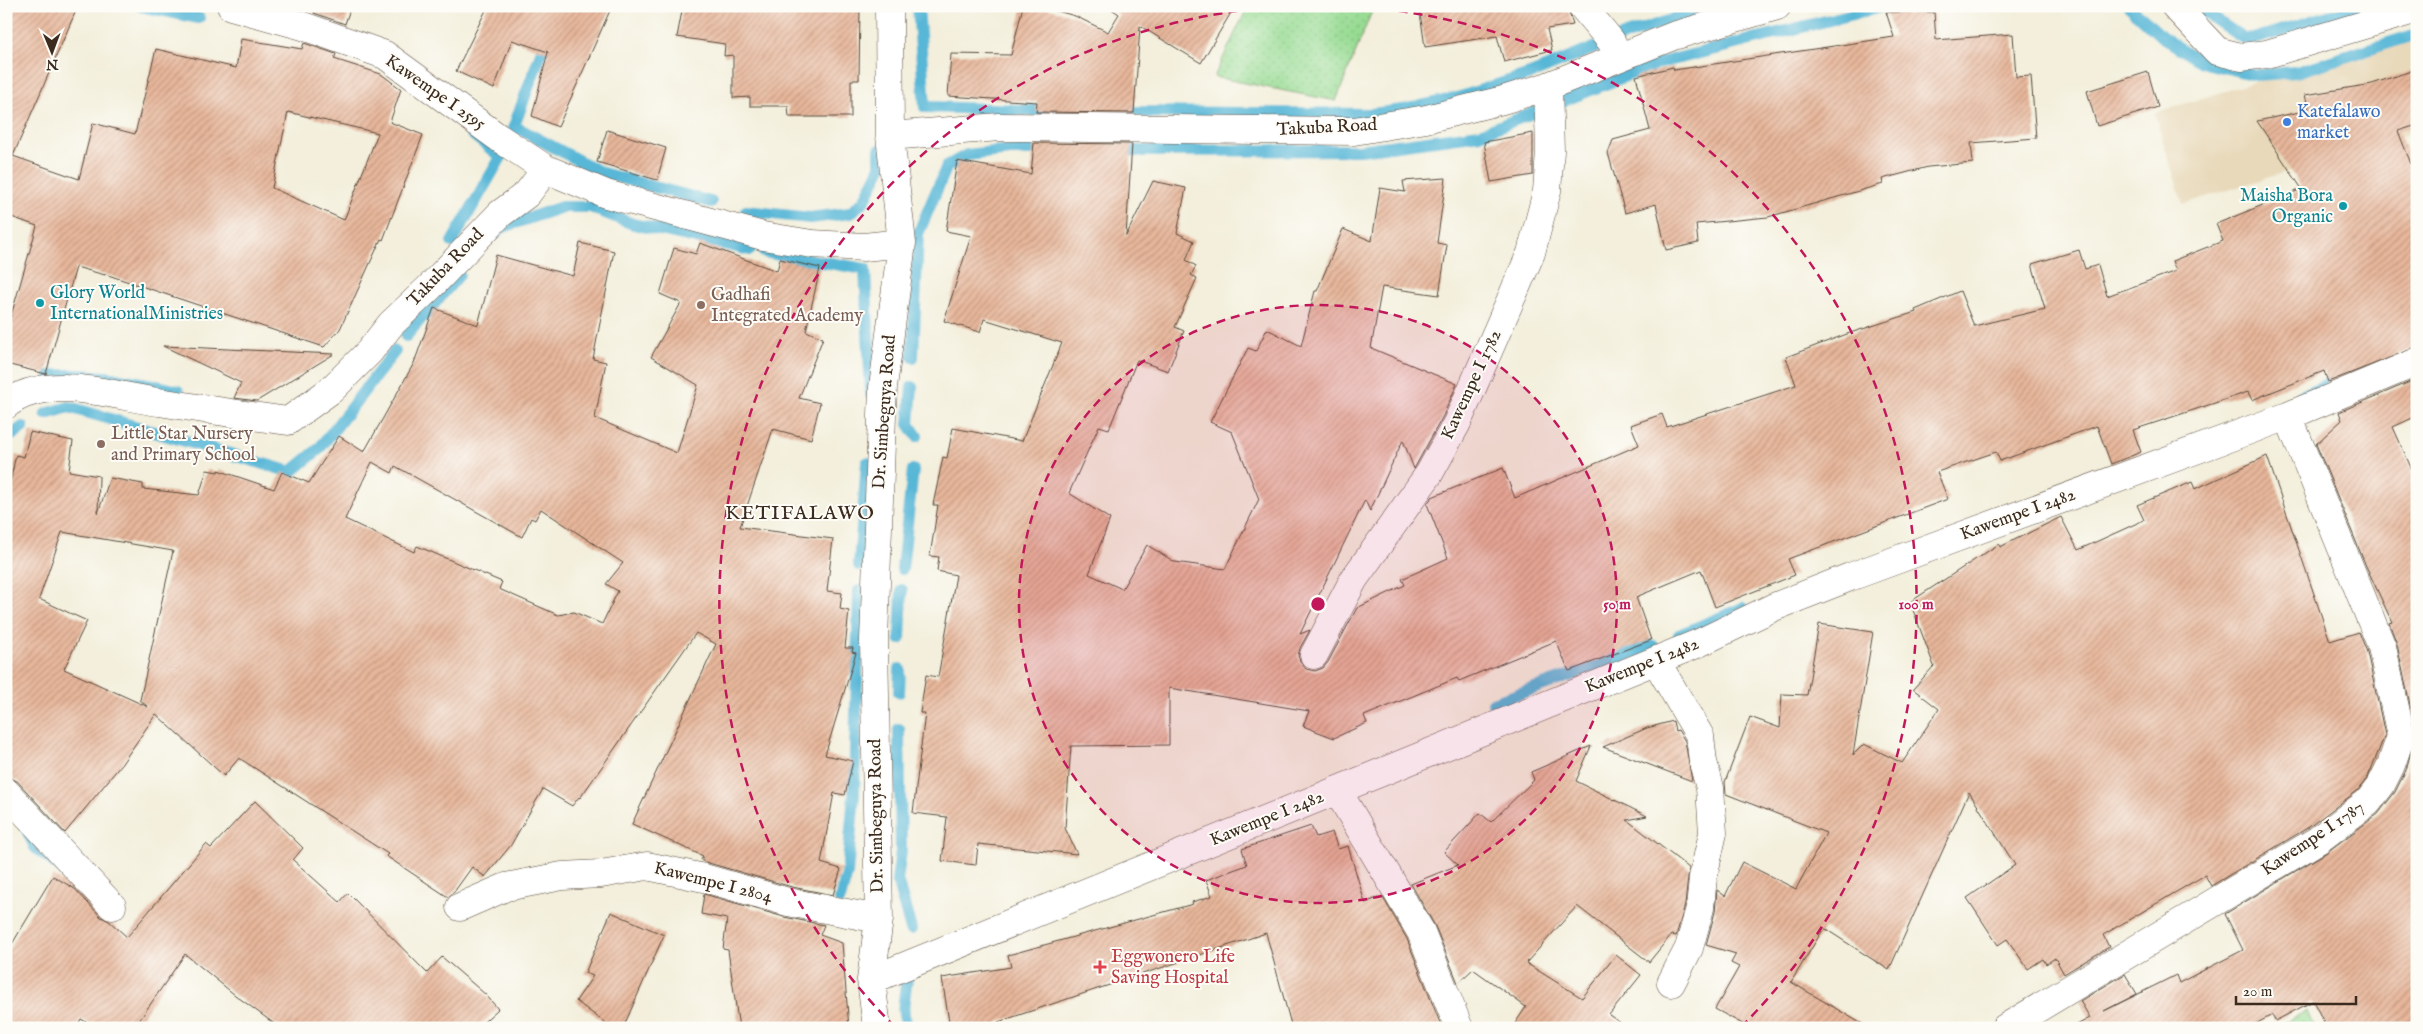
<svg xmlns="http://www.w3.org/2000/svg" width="2423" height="1034" viewBox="0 0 2423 1034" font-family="'IM FELL English',serif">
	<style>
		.built { fill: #e8d9ba }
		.green { fill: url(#green-dots); stroke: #698258 }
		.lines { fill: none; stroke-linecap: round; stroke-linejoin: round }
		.stream { stroke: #58b7d7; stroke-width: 12 }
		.building { fill: url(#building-hatch); fill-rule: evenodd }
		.minor-casing { stroke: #57483a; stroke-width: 29 }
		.minor { stroke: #fff; stroke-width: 28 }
		.ring { fill: none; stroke: #c2185b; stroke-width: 2.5; stroke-dasharray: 9 6 }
		.shop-dot { fill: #3f7fe0; stroke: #fdfcf7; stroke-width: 2 }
		.culture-dot { fill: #0f9aa8; stroke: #fdfcf7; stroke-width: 2 }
		.education-dot { fill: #8d6e63; stroke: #fdfcf7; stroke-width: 2 }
		.health-dot { fill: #e0444e; stroke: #fdfcf7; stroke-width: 2 }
		.labels { text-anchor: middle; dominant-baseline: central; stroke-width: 4; stroke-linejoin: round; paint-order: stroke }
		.street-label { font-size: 18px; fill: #3b2a1e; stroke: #fdfcf7 }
		.shop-label { font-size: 18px; fill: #366cbe; stroke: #fdfcf7; text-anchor: start }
		.culture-label { font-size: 18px; fill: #0d838f; stroke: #fdfcf7; text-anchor: end }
		.education-label { font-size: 18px; fill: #785e54; stroke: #fdfcf7; text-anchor: start }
		.health-label { font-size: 18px; fill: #be3a42; stroke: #fdfcf7; text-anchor: start }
		.quarter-label { font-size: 20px; letter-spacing: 1px; fill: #3b2a1e; stroke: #fdfcf7 }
		.centre { fill: #c2185b; stroke: #fdfcf7; stroke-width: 2.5 }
		.ring-label { font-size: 15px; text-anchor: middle; font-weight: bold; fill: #c2185b; stroke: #fdfcf7; stroke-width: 4; stroke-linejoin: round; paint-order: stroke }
	</style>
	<defs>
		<pattern id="green-dots" width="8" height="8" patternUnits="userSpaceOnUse" patternTransform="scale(1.25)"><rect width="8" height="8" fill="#97db93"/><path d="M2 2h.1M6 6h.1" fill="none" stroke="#83bc7e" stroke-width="1.8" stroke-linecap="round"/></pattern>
		<pattern id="building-hatch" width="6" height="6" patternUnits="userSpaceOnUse" patternTransform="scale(1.25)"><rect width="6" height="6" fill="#e8b79b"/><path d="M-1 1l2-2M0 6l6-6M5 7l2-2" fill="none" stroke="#bd957e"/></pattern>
	</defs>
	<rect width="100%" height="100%" fill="#fdfcf7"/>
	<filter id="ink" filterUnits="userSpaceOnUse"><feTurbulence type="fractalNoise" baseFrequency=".02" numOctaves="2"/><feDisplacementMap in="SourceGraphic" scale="10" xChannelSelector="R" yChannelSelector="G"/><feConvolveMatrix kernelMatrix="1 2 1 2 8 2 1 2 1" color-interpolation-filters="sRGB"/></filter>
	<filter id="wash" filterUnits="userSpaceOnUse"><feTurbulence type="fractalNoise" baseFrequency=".0096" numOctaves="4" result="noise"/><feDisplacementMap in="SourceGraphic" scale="20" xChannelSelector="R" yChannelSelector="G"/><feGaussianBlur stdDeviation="1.12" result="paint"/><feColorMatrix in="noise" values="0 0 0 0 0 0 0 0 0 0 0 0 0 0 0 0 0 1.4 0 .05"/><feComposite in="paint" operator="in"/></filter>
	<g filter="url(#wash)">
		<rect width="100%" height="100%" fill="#f3efdc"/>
		<path class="built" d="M 2417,32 L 2417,131 L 2183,204 L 2154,113 Z"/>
		<path class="green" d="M 1248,6 L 1374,6 L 1336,101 L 1214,77 Z
			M 2307,1011 L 2314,1028 L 2271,1028 Z"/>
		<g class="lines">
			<path class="stream" d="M 141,6 L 199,18
				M 918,6 L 925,107 L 1052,111
				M 2129,6 L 2161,36 L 2201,62 L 2256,75 L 2297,72 L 2417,34
				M 2195,6 L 2243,38 L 2254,39 L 2361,6
				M 548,34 L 514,126 L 602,173 L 711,202
				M 1117,112 L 1372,114 L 1403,110 L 1461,97 L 1530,74 L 1626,35 L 1714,6
				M 1114,151 L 1360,150 L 1480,134 L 1656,64 L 1885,6
				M 746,211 L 810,218 L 850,213 L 864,201 L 880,169 L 880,150
				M 495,234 L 500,228 L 562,207 L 590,207 L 633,224 L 750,250
				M 452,242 L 501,157 L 472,134
				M 764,252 L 865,269 L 871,394
				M 406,336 L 459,275
				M 913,357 L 918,234 L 947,166 L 967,155 L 1010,150 L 1049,150
				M 50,376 C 93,372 136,381 178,391
				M 912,387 L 909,424 L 917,436
				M 2300,397 L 2361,368
				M 46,414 L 69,407 L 291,472 L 319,449 L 395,351
				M 6,439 L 23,427
				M 859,565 L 867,463
				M 902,569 L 913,470
				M 1679,635 L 1743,608
				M 900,639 L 902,590
				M 899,692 L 900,669
				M 1493,703 L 1653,646
				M 899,729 L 901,851 L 897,880 L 911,929
				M 25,825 L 35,847 L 66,872
				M 840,899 L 847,874 L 854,795 L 859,591
				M 907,978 C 906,993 898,1015 910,1028"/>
		</g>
		<g id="blocks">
			<path class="building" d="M 6,6 L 78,6 L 13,156 L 79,179 L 93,123 L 135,134 L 156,49 L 236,68 L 241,39 L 302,49 L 304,43 L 336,54 L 334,59 L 381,74 L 401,89 L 390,122 L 423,135 L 383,240 L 381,239 L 340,329 L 324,347 L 105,274 L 105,275 L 76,267 L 46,374 L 6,364 L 6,333 L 37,226 L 6,215 ZM 288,112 L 378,133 L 344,220 L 272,188 Z
				M 316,6 L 351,6 L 345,24 L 314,13 Z
				M 488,6 L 612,6 L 558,127 L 532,116 L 548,52 L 512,40 L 494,89 L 456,71 Z
				M 683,6 L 860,6 L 859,80 L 851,80 L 851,117 L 789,117 L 788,106 L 750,106 L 750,97 L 733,98 L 733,55 L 724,56 L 725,44 L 677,37 Z
				M 1023,6 L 1040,6 L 1075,16 L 1108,32 L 1119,14 L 1107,6 L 1235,6 L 1201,63 L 1140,26 L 1134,113 L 1036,112 L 1037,102 L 948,96 L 951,54 L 1011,55 Z
				M 1419,6 L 1567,6 L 1573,25 L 1547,29 L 1552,50 L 1504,62 L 1497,36 L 1425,47 Z
				M 1886,12 L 1934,12 L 1936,40 L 2013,34 L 2016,77 L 2031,76 L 2036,138 L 1971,143 L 1973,163 L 1928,167 L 1882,179 L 1883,184 L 1768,217 L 1696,224 L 1698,243 L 1666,250 L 1656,204 L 1625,213 L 1608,153 L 1613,140 L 1650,130 L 1636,76 L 1673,67 L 1674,70 L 1894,37 Z
				M 2417,69 L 2417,125 L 2398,131 L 2417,179 L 2417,347 L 2328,382 L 2324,371 L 2252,400 L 2248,392 L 2133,430 L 2141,452 L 2111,464 L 2097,426 L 2000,461 L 1996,452 L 1937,472 L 1948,499 L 1788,559 L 1795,575 L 1715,607 L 1701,570 L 1636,597 L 1651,640 L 1569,671 L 1556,641 L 1459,681 L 1457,678 L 1364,716 L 1367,723 L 1334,738 L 1303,726 L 1309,711 L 1169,688 L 1169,745 L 1071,746 L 1065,828 L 1077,854 L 978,844 L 976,865 L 942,861 L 947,817 L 913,813 L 925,713 L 920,713 L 926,675 L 938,677 L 956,575 L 937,571 L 939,557 L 930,556 L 938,505 L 933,505 L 943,457 L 947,458 L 953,428 L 1022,441 L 1062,343 L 984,319 L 980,332 L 944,321 L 971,236 L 946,231 L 957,161 L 1031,174 L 1034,143 L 1132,144 L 1126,236 L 1153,181 L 1186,188 L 1177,233 L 1194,241 L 1186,260 L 1196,266 L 1191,275 L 1197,278 L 1175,327 L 1184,331 L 1168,371 L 1137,360 L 1109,429 L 1099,426 L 1069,493 L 1110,519 L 1089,574 L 1122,589 L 1147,545 L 1175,562 L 1225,569 L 1259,499 L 1232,432 L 1210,422 L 1248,348 L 1256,351 L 1267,329 L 1301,346 L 1315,291 L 1317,291 L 1343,229 L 1372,241 L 1380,188 L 1405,192 L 1403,181 L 1446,178 L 1437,243 L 1447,245 L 1439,295 L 1382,287 L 1371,348 L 1457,384 L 1443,416 L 1414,469 L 1403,440 L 1370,511 L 1365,500 L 1300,634 L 1310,630 L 1300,648 L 1298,656 L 1301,663 L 1306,669 L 1315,671 L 1323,668 L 1328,662 L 1357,608 L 1405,585 L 1402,579 L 1448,558 L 1427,504 L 1432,497 L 1503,468 L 1515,498 L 1639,445 L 1631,425 L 1662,414 L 1667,427 L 1796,385 L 1786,357 L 1847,334 L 1916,312 L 1915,310 L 1960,291 L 1974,326 L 2045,309 L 2032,264 L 2079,250 L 2085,269 L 2098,265 L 2107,296 L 2176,271 L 2172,261 L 2223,241 L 2216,224 L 2302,189 L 2257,121 L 2309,110 L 2305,95 L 2372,84 Z
				M 2148,72 L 2158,107 L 2097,126 L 2087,91 Z
				M 607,130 L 666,148 L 657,180 L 597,162 Z
				M 1533,133 L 1533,175 L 1491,182 L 1484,142 Z
				M 580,243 L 614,251 L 593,359 L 606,362 L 595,418 L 677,453 L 698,385 L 651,357 L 681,303 L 660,294 L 674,248 L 696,254 L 700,243 L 777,271 L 780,259 L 820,268 L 806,331 L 823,338 L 799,398 L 820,403 L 811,439 L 773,429 L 740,527 L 833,539 L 827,591 L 842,593 L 840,609 L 849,611 L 845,648 L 853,648 L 852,652 L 856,653 L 825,755 L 853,761 L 845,795 L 834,793 L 821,863 L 841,869 L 833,895 L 792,887 L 705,862 L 701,860 L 703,856 L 632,824 L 716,644 L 696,633 L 580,798 L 579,797 L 572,806 L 543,789 L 511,845 L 485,877 L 472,867 L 454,892 L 448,897 L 386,856 L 388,854 L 239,758 L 224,776 L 156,714 L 121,765 L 65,833 L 17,781 L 6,777 L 6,500 L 16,455 L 24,457 L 30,432 L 73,441 L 69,471 L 99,476 L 98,513 L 110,478 L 143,484 L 143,489 L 199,495 L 207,470 L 218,472 L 218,470 L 274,489 L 282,472 L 309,483 L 339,436 L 364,452 L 414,363 L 434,308 L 478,325 L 496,255 L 573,276 ZM 372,462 L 392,473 L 395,466 L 522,537 L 531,518 L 535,520 L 541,509 L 623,563 L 606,584 L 618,591 L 602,624 L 574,612 L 558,615 L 499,589 L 502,582 L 417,546 L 414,552 L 345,519 ZM 62,532 L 173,551 L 140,700 L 148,707 L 64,669 L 87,621 L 39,599 Z
				M 163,346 L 334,354 L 257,401 L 234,398 L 241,383 Z
				M 2417,379 L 2417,416 L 2393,427 L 2417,481 L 2417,1028 L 2327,1028 L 2313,1001 L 2275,1021 L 2272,1015 L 2248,1028 L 2071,1028 L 2090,1018 L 2080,1001 L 2125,974 L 2137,994 L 2104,1011 L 2176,975 L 2179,983 L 2243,950 L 2225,914 L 2327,852 L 2378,814 L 2395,792 L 2406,770 L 2416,733 L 2397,644 L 2389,623 L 2392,622 L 2366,566 L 2316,444 L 2342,420 L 2339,412 Z
				M 2267,456 L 2330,641 L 2359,632 L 2367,652 L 2385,735 L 2368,777 L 2357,791 L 2309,827 L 2211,886 L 2205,875 L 2103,935 L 2109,947 L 2064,974 L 2055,958 L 2046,964 L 2043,959 L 2028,969 L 2007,939 L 1998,945 L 1967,898 L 2015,865 L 1969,792 L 1889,970 L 1824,928 L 1791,982 L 1869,1028 L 1750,1028 L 1715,1009 L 1739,967 L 1731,963 L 1736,954 L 1706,945 L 1715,912 L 1717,890 L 1725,896 L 1742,862 L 1796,889 L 1826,833 L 1726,794 L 1725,782 L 1750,717 L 1780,728 L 1782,694 L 1807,695 L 1819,624 L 1873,632 L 1853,755 L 1864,744 L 1902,763 L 1939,709 L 1913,689 L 1934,666 L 1910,602 L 1999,544 L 2000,547 L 2061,517 L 2078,550 L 2144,520 L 2137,505 L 2192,482 L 2195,489 Z
				M 1673,721 L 1675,731 L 1678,730 L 1685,741 L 1692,781 L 1603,747 L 1647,728 Z
				M 1591,746 L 1576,781 L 1647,816 L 1627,820 L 1689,868 L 1685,905 L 1676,936 L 1671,935 L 1649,962 L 1577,906 L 1526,963 L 1582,998 L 1616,955 L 1641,975 L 1609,1015 L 1628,1028 L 1512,1028 L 1526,1007 L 1473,969 L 1458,983 L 1435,926 L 1411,884 L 1458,865 L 1444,852 L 1480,813 L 1491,822 L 1534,780 L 1531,772 Z
				M 255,801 L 303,848 L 293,860 L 340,902 L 348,893 L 427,973 L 442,957 L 486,995 L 498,1009 L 477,1028 L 280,1028 L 235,995 L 185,954 L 134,1028 L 97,1028 L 81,1019 L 76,1028 L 6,1028 L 6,954 L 53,876 L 75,889 L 101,917 L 109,921 L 127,937 L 206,844 L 211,848 Z
				M 1311,826 L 1316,837 L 1332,832 L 1338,849 L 1348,846 L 1365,903 L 1382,896 L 1407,939 L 1442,1028 L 1292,1028 L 1266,933 L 998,1022 L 999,1028 L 950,1028 L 942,978 L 1011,967 L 1008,955 L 1193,904 L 1192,902 L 1212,896 L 1206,880 L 1247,865 L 1242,849 Z
				M 704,894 L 784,917 L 824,925 L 820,935 L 842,943 L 849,1028 L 739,1028 L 728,950 L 723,949 L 727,919 L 701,914 Z
				M 611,912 L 664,935 L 623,1028 L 612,1028 L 576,1001 L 593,976 L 585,973 Z"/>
		</g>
	</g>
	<g filter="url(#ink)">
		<use href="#blocks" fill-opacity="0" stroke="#57483a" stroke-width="1"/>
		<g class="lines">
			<g class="minor-casing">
				<path id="minor" d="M 231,6 L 303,26 L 385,55 L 499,138 L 546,169
					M 1582,6 L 1611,41 L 1619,56
					M 2175,6 L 2217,51 L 2241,57 L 2267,54 L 2417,9
					M 890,136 L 999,127 L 1354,131 L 1426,119 L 1503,100 L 1548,86 L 1673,36 L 1777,6
					M 6,405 C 45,372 114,396 159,402 C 202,409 245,415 288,421 L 331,390 L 369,352 L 391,324 L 430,287 L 500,214 L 527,194 L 546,169 L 606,194 L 763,236 L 812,244 L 864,247 L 902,243
					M 1314,655 L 1354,579 L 1429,474 L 1457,423 L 1531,253 L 1547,191 L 1550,151 L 1548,86
					M 1656,661 L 1700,736 L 1703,762 L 1710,788 L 1713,833 L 1703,877 L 1700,908 L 1689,948 L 1671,983
					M 1337,790 L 1421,932 L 1459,1028
					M 6,792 L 112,906
					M 460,907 L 506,887 L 562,876 L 601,874 L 647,866 L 704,878 L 788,902 L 879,919
					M 871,980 L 1699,643 L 1774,607 L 1850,577 L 2288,416 L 2417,362
					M 877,1028 L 871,980 L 879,919 L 874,640 L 883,387 L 902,243 L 890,136 L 889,6
					M 2005,1028 L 2318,840 L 2368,802 L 2381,785 L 2391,765 L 2401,736 L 2382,647 L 2288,416"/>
			</g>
			<use href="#minor" class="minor"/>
		</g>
	</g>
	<circle cx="1318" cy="604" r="299" fill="#c2185b" fill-opacity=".12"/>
	<g class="ring">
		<circle cx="1318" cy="604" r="299"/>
		<path d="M895 1027A598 598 0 0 1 1297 6M1339 6A598 598 0 0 1 1741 1027"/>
	</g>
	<circle class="shop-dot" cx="2287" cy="122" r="5"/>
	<g class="culture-dot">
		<circle cx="2343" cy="206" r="5"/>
		<circle cx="40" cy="303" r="5"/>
	</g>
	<g class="education-dot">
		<circle cx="701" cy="305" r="5"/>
		<circle cx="101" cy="444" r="5"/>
	</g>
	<path class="health-dot" d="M1097.5 959.5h5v5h5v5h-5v5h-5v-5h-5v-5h5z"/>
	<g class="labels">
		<g class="street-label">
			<text transform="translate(435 93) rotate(35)">Kawempe I 2595</text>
			<text transform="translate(1327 128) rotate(-3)">Takuba Road</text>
			<text transform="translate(446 268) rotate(-46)">Takuba Road</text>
			<text transform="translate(1472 385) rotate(-65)">Kawempe I 1782</text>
			<text transform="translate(885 412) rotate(-86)">Dr. Simbeguya Road</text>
			<text transform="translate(2018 515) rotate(-20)">Kawempe I 2482</text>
			<text transform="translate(1642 666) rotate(-22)">Kawempe I 2482</text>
			<text transform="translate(877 816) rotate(-91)">Dr. Simbeguya Road</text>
			<text transform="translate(1267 819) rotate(-22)">Kawempe I 2482</text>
			<text transform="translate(2313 839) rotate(-34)">Kawempe I 1787</text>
			<text transform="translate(713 883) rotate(14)">Kawempe I 2804</text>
		</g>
		<g class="shop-label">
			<text x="2297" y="112">Katefalawo<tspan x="2297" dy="21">market</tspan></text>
		</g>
		<g class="culture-label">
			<text x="2333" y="196">Maisha Bora<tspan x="2333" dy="21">Organic</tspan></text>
			<text x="50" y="293" text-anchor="start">Glory World<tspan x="50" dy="21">InternationalMinistries</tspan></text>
		</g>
		<g class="education-label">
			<text x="711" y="295">Gadhafi<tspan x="711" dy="21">Integrated Academy</tspan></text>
			<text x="111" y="434">Little Star Nursery<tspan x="111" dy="21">and Primary School</tspan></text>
		</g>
		<g class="health-label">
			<text x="1111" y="957">Eggwonero Life<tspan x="1111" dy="21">Saving Hospital</tspan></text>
		</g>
		<g class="quarter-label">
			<text x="800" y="513">KETIFALAWO</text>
		</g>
	</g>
	<circle cx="1318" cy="604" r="8" class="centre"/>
	<g class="ring-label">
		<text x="1617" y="609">50 m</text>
		<text x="1916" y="609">100 m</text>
	</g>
	<rect width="2423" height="1034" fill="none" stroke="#fdfcf7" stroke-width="25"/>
	<g transform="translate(52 52) rotate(179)" stroke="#fdfcf7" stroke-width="4" paint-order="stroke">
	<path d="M0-4L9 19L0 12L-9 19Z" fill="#3b2a1e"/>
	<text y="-8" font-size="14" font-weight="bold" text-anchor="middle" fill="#3b2a1e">N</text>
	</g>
	<path d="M2236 996v8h120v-8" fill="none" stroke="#3b2a1e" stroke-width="2.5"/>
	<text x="2243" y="996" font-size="15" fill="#3b2a1e" stroke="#fdfcf7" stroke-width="4" paint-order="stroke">20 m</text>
</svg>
